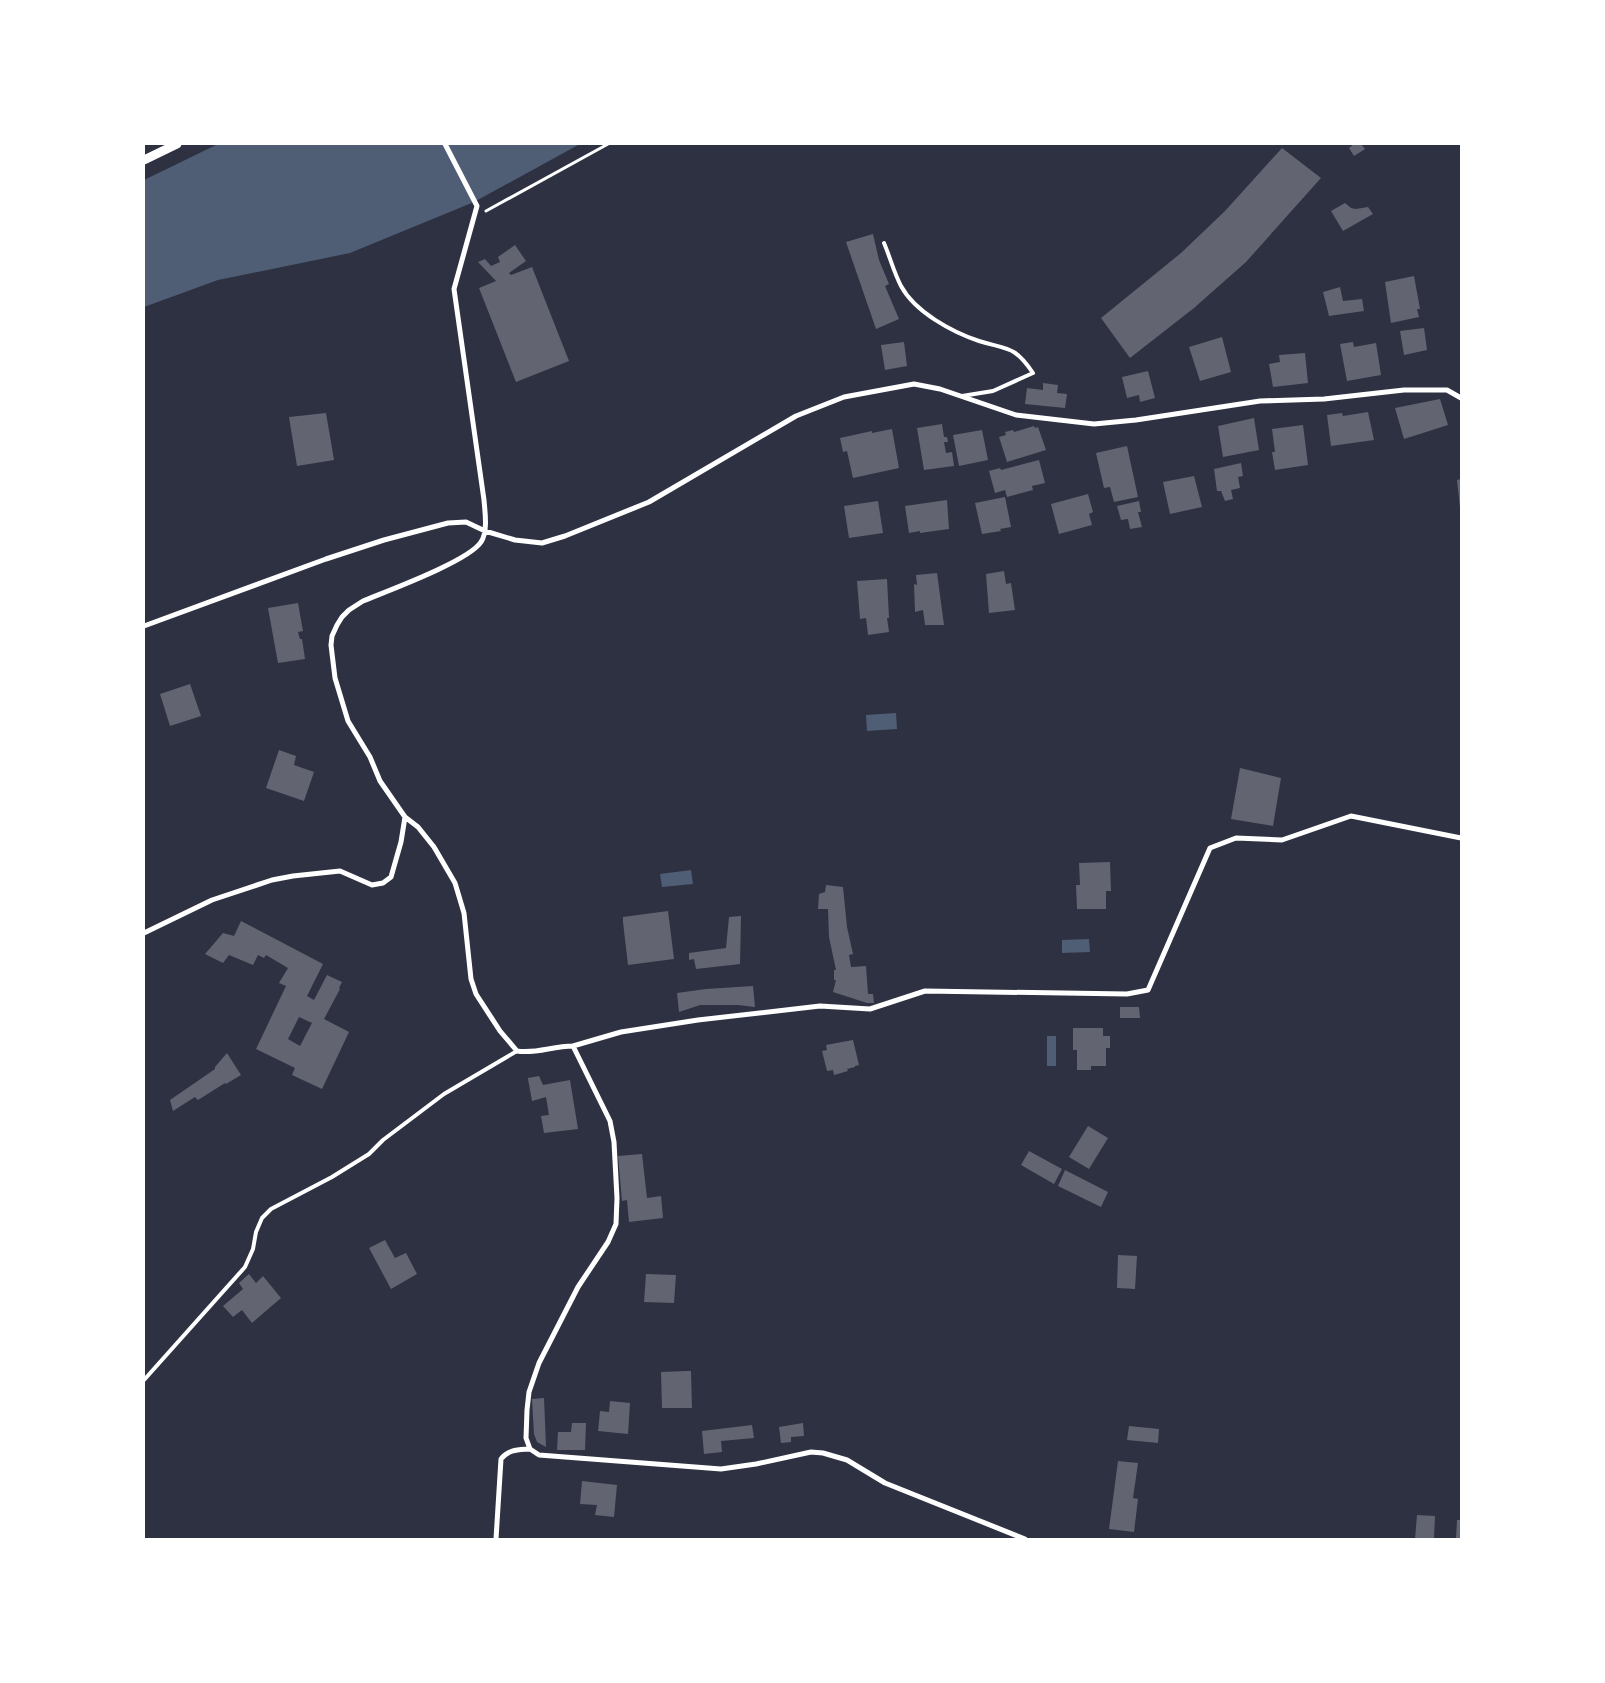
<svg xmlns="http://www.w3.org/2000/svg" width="1605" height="1683" viewBox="0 0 1605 1683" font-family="'DM Sans',sans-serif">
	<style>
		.water { fill: #4f5d75 }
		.building { fill: #626471; fill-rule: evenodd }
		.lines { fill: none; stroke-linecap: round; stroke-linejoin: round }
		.path { stroke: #fff; stroke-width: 3 }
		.service { stroke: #fff; stroke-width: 4 }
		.minor { stroke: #fff; stroke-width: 5 }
		.tertiary { stroke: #fff; stroke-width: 9 }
	</style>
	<rect width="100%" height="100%" fill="#2d3142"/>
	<path class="water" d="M 218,144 L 580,144 L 474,202 L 350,253 L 218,280 L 144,307 L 144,180 Z
		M 896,713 L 897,729 L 867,731 L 866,715 Z
		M 691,870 L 693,884 L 662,887 L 660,874 Z
		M 1089,939 L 1090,952 L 1062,953 L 1062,940 Z
		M 1047,1036 L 1056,1036 L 1056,1066 L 1047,1066 Z"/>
	<path class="building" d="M 1354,144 L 1361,144 L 1365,149 L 1354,156 L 1349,148 Z
		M 1282,148 L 1321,178 L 1246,262 L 1194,308 L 1130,358 L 1101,318 L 1181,253 L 1225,211 Z
		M 1345,203 L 1351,208 L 1356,209 L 1368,207 L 1373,214 L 1343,231 L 1331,211 Z
		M 873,234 L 879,260 L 889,284 L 885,286 L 899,319 L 876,329 L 846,242 Z
		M 515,245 L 526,261 L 509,273 L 511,275 L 532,267 L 569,361 L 516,382 L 479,288 L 496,281 L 478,262 L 485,259 L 491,266 L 500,262 L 498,257 Z
		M 1414,276 L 1420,309 L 1417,309 L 1419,317 L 1391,323 L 1385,282 Z
		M 1340,287 L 1343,301 L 1362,299 L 1364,311 L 1329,316 L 1323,292 Z
		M 1424,328 L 1427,350 L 1404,355 L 1400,331 Z
		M 1222,337 L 1231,372 L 1200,381 L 1189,347 Z
		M 904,342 L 907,366 L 885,370 L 881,345 Z
		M 1353,342 L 1354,347 L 1376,343 L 1381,375 L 1347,381 L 1340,344 Z
		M 1305,353 L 1308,383 L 1273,387 L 1269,364 L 1280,362 L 1279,355 Z
		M 1148,371 L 1155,398 L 1140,402 L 1139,395 L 1127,398 L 1122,377 Z
		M 1043,383 L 1058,385 L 1057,393 L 1067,394 L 1065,408 L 1025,404 L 1027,388 L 1043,390 Z
		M 1440,399 L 1448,425 L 1404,439 L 1395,408 Z
		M 1368,412 L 1374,440 L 1331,446 L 1327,415 L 1342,413 L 1343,416 Z
		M 326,413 L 334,460 L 297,466 L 289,417 Z
		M 1254,418 L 1259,450 L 1223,457 L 1218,426 Z
		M 942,424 L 944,437 L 947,437 L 948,442 L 944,442 L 946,453 L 952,452 L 954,466 L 924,470 L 917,428 Z
		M 1303,425 L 1308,465 L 1275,470 L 1272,452 L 1275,452 L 1272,429 Z
		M 1034,426 L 1035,428 L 1038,427 L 1046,450 L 1007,462 L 999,437 L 1006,435 L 1005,432 L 1013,430 L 1014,432 Z
		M 892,429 L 899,468 L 853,478 L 847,451 L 843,452 L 840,438 L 872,431 L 872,433 Z
		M 982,430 L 988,460 L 959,466 L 953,435 Z
		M 1127,446 L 1138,497 L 1114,502 L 1110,487 L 1104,488 L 1096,453 Z
		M 1039,460 L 1045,483 L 1032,486 L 1033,490 L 1007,497 L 1005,490 L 995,493 L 989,471 L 1000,468 L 1001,470 Z
		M 1241,463 L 1243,476 L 1238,477 L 1240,488 L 1231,490 L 1233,499 L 1225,501 L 1221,491 L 1217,491 L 1214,469 Z
		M 1194,476 L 1202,507 L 1170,514 L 1163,482 Z
		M 1461,479 L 1461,508 L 1460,508 L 1457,480 Z
		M 1088,494 L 1093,512 L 1089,514 L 1092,525 L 1059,534 L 1051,504 Z
		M 1005,497 L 1011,527 L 1000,529 L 1001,531 L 982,534 L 975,503 Z
		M 947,500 L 949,529 L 920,533 L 920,531 L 909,533 L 905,506 Z
		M 878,501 L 883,533 L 849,538 L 844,506 Z
		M 1139,501 L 1141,512 L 1138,512 L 1142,527 L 1130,529 L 1128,519 L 1121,520 L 1117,506 Z
		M 1004,571 L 1006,584 L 1011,583 L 1015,610 L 989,613 L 986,574 Z
		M 937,573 L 944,625 L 925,625 L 923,610 L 915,612 L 914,584 L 917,585 L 916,575 Z
		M 887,579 L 889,618 L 887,618 L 889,632 L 868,635 L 866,618 L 860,619 L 857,581 Z
		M 298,603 L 303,631 L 298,632 L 300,639 L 302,639 L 305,659 L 278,663 L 268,608 Z
		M 190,684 L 201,716 L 170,726 L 160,694 Z
		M 279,750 L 296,756 L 294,765 L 314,772 L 304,801 L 266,788 Z
		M 1240,768 L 1281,778 L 1273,826 L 1231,819 Z
		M 1110,862 L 1111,891 L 1106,891 L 1106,909 L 1077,909 L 1076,885 L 1080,885 L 1079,863 Z
		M 826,885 L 843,887 L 847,927 L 853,954 L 849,955 L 851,967 L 866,966 L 868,994 L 873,994 L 874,1003 L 867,1003 L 833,992 L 836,980 L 834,980 L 834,970 L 836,970 L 829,937 L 828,909 L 818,909 L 819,894 L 825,892 Z
		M 668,911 L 674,959 L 628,965 L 623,922 L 623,917 Z
		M 741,916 L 740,964 L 696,969 L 694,959 L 689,960 L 689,953 L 726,948 L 729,917 Z
		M 241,921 L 323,964 L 307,996 L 314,1000 L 327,975 L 342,982 L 339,988 L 340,989 L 324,1019 L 349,1032 L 322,1089 L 292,1075 L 295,1068 L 256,1049 L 286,986 L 279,983 L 288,968 L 266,955 L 264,958 L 258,955 L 253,965 L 229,955 L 223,963 L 205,954 L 223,933 L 234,936 ZM 299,1017 L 312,1023 L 300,1046 L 288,1039 Z
		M 753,986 L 755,1007 L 738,1005 L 700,1005 L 679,1012 L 677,993 L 706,989 Z
		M 1120,1007 L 1139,1007 L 1140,1018 L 1120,1018 Z
		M 1073,1028 L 1103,1028 L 1103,1036 L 1110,1036 L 1110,1048 L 1106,1048 L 1106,1066 L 1091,1066 L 1091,1070 L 1077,1070 L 1077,1050 L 1073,1050 Z
		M 853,1040 L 859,1065 L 855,1066 L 855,1067 L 847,1069 L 848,1071 L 834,1075 L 833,1070 L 827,1071 L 822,1051 L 827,1050 L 826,1045 Z
		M 227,1053 L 241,1075 L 226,1084 L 225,1083 L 198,1100 L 195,1097 L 173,1111 L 170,1100 L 215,1069 L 215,1067 Z
		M 539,1076 L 543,1085 L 570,1080 L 578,1129 L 544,1133 L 541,1116 L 549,1115 L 546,1097 L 532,1101 L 528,1079 L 528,1078 Z
		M 1088,1126 L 1108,1138 L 1089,1169 L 1069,1157 Z
		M 1029,1151 L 1062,1169 L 1054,1184 L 1021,1165 Z
		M 642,1154 L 647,1198 L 661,1196 L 663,1218 L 629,1222 L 627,1200 L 622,1201 L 618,1156 Z
		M 1065,1170 L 1108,1192 L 1101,1207 L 1058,1186 Z
		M 385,1240 L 395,1258 L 406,1253 L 417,1274 L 391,1289 L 369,1248 Z
		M 1118,1255 L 1137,1256 L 1135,1289 L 1117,1288 Z
		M 249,1274 L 256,1283 L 263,1276 L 281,1298 L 252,1323 L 242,1310 L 233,1317 L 223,1306 L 243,1289 L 239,1283 Z
		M 646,1274 L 676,1275 L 674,1303 L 644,1302 Z
		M 687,1371 L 691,1371 L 692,1408 L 662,1408 L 661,1372 Z
		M 544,1398 L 546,1447 L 537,1442 L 534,1434 L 532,1399 Z
		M 610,1401 L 630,1403 L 628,1434 L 598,1431 L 600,1411 L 609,1412 Z
		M 572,1423 L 586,1423 L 585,1450 L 557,1450 L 558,1432 L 571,1432 Z
		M 803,1423 L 804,1436 L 791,1437 L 791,1442 L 781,1443 L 779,1427 Z
		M 752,1425 L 754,1438 L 721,1441 L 722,1452 L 704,1454 L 702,1431 Z
		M 1129,1426 L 1159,1429 L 1158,1443 L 1127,1440 Z
		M 1118,1461 L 1138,1463 L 1133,1498 L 1138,1499 L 1134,1532 L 1109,1529 Z
		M 582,1481 L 617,1485 L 614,1517 L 595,1515 L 597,1505 L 580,1504 Z
		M 1417,1515 L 1435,1516 L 1434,1539 L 1415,1539 Z
		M 1457,1520 L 1461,1520 L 1461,1539 L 1456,1539 Z"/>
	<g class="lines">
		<path class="path" d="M 486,211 L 608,144"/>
		<path class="service" d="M 884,243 C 890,257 894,273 901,286 C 915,312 952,332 979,341 C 1008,350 1014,345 1033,373 L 993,391 L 962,396
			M 144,1380 L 245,1267 L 253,1249 L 256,1232 L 262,1218 L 271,1209 L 332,1177 L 369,1154 L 383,1140 L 444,1094 L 517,1051"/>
		<path class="minor" d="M 445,144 L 477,206 L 454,289 L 484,500 C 485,512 488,532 481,542 C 469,561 387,591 363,601 L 349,610 L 342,617 L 337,625 L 332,636 L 331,645 L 335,678 L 348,721 L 370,757 L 380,781 L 405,817 L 418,827 L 434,847 L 455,883 L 464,913 L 471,979 L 476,994 L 500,1031 L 517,1051 C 537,1054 552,1046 573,1046 L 610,1121 L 614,1142 L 617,1198 L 616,1224 L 608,1242 L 578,1287 L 539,1363 L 529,1392 L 527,1410 L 526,1438 L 530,1449 L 539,1455 L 721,1469 L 756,1464 L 811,1452 L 823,1453 L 847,1460 L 885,1483 L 1025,1539
			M 144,626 L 326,559 L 384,540 L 448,523 L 466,522 L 485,531 L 515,540 L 542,543 L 565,536 L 649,502 L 796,416 L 844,397 L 914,384 L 940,389 L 1016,415 L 1094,424 L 1136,420 L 1260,401 L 1324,399 L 1404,390 L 1447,390 L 1461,398
			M 144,933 L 212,900 L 272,880 L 293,876 L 340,871 L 372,885 L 383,883 L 391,877 L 401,842 L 405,817
			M 573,1046 L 621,1032 L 698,1020 L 820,1006 L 870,1009 L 925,991 L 1127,994 L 1148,990 L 1210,848 L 1236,838 L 1282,840 L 1351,816 L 1461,838
			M 496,1539 L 501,1459 C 509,1449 519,1450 530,1449"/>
		<path class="tertiary" d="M 144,160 L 177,144"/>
	</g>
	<rect width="1605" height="1683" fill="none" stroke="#ffffff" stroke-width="290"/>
</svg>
